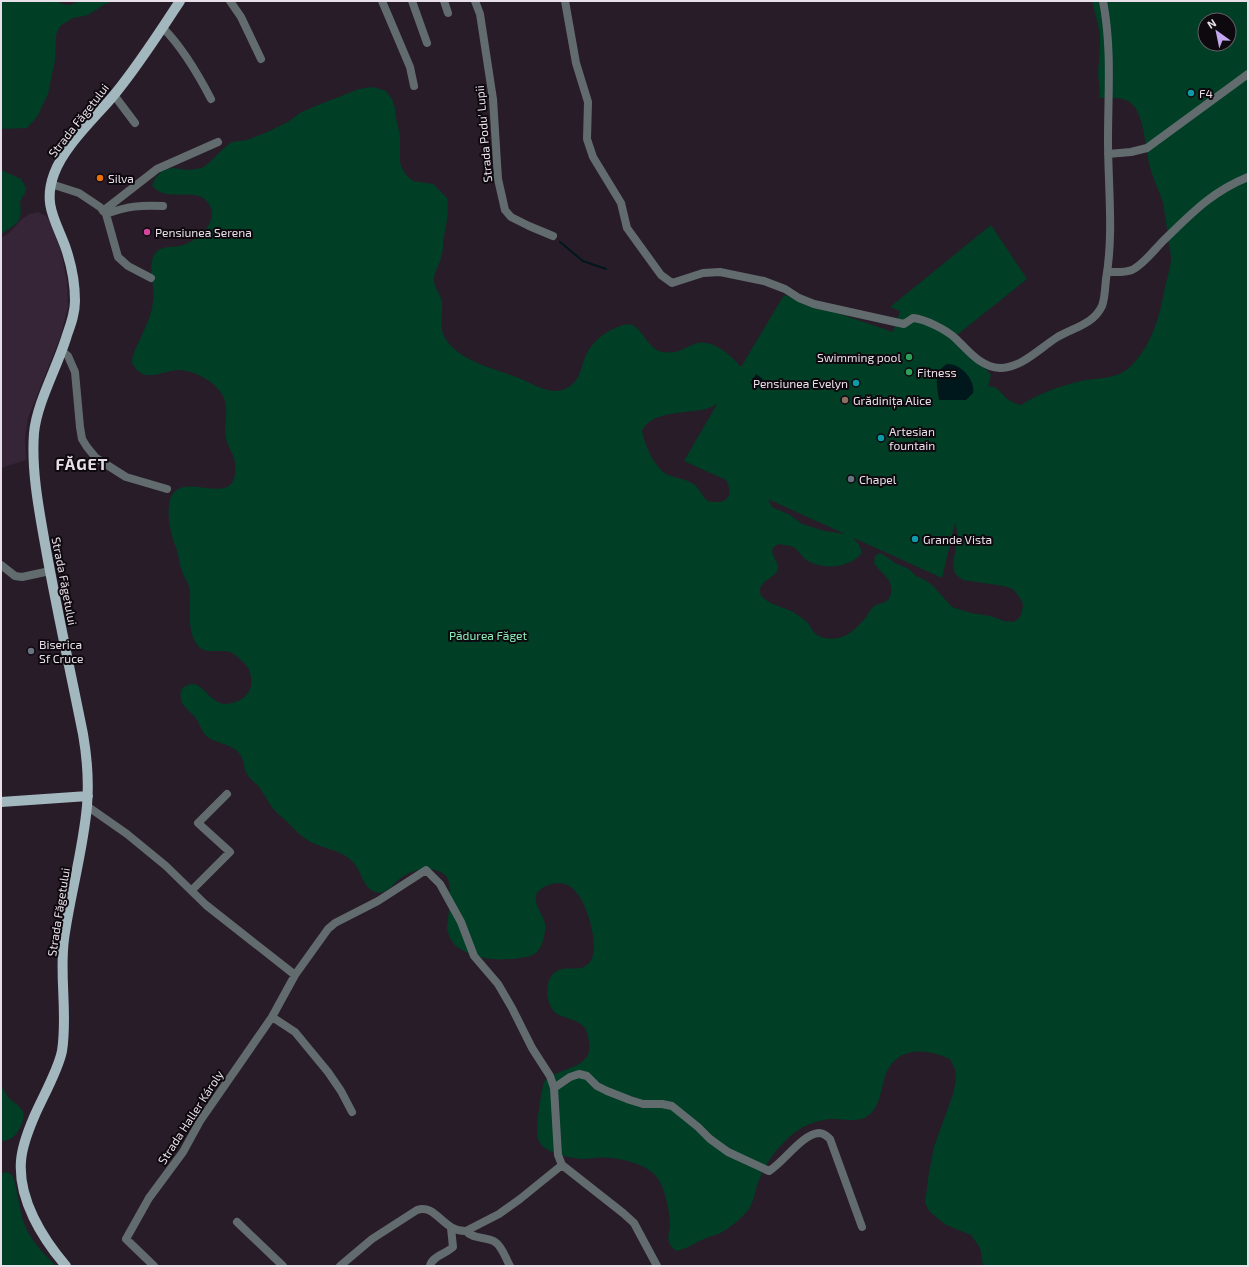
<svg xmlns="http://www.w3.org/2000/svg" width="1249" height="1267" viewBox="0 0 1249 1267" font-family="'Exo 2',sans-serif">
	<style>
		.built { fill: #352537 }
		.green { fill: #003e25; fill-rule: evenodd }
		.water { fill: #00171c }
		.lines { fill: none; stroke-linecap: round; stroke-linejoin: round }
		.stream { stroke: #00171c; stroke-width: 2 }
		.minor { stroke: #626c6f; stroke-width: 8 }
		.major { stroke: #a3b7bf; stroke-width: 10 }
		.culture-dot { fill: #0f9aa8; stroke: #0e090e; stroke-width: 1.5 }
		.food-dot { fill: #e8710a; stroke: #0e090e; stroke-width: 1.5 }
		.hotel-dot { fill: #d1479c; stroke: #0e090e; stroke-width: 1.5 }
		.leisure-dot { fill: #2e9e5b; stroke: #0e090e; stroke-width: 1.5 }
		.education-dot { fill: #8d6e63; stroke: #0e090e; stroke-width: 1.5 }
		.worship-dot { fill: #6b7280; stroke: #0e090e; stroke-width: 1.5 }
		.labels { text-anchor: middle; dominant-baseline: central; stroke-width: 4; stroke-linejoin: round; paint-order: stroke }
		.poi-label { font-size: 12px; fill: #e8e0e9; stroke: #0e090e; text-anchor: start }
		.street-label { font-size: 12px; fill: #e8e0e9; stroke: #0e090e }
		.park-label { font-size: 12px; fill: #89edb9; stroke: #0e090e }
		.district-label { font-size: 16px; font-weight: bold; letter-spacing: 1px; fill: #e8e0e9; stroke: #0e090e }
	</style>
	<rect width="100%" height="100%" fill="#281c29"/>
	<path class="built" d="M 38,212 L 46,216 L 49,220 L 60,248 L 67,281 L 68,307 L 60,338 L 28,418 L 25,437 L 26,460 L 1,468 L 1,238 L 9,233 L 21,220 L 29,214 Z"/>
	<path class="green" d="M 1,1 L 57,1 C 70,9 71,3 82,1 C 92,0 105,1 115,1 L 105,4 L 88,15 L 73,18 L 60,26 L 56,35 L 55,60 L 48,94 L 37,117 L 27,128 L 1,129 Z
		M 1092,1 L 1248,1 L 1248,1266 L 983,1266 L 982,1258 L 980,1248 L 971,1235 L 946,1225 L 930,1212 L 925,1203 L 929,1172 L 934,1147 L 953,1094 L 956,1079 L 955,1069 L 950,1059 C 925,1047 893,1046 884,1080 C 881,1091 879,1107 869,1115 C 858,1124 843,1118 831,1119 C 818,1120 804,1125 794,1133 C 780,1144 766,1162 760,1178 C 755,1188 755,1200 749,1209 C 744,1216 731,1227 724,1231 C 718,1235 710,1236 704,1239 C 694,1243 687,1249 676,1251 C 673,1249 670,1246 669,1242 C 667,1236 670,1230 670,1224 C 670,1211 664,1184 655,1175 C 642,1162 613,1156 595,1158 C 591,1158 587,1159 583,1159 C 570,1158 542,1153 538,1139 C 535,1130 541,1092 544,1082 C 559,1066 594,1070 589,1042 C 588,1035 587,1029 582,1025 C 575,1019 565,1018 557,1014 C 544,1005 543,976 559,970 C 568,966 580,972 588,964 C 602,952 588,909 579,896 C 576,891 571,886 565,884 C 559,882 554,883 548,885 C 524,895 542,910 545,924 C 546,929 544,936 543,941 C 541,945 540,949 537,952 C 533,956 526,957 520,958 C 498,961 475,960 456,946 C 451,942 448,934 447,928 C 448,915 454,883 445,875 C 433,865 414,869 402,877 C 394,882 387,896 375,892 C 362,887 361,869 352,861 C 339,848 318,849 303,837 C 298,834 295,829 290,825 C 286,820 281,817 277,813 C 270,806 266,797 261,790 C 258,784 251,781 247,774 C 243,768 245,759 238,752 C 232,745 217,743 209,738 C 202,733 201,727 197,720 C 190,709 178,707 181,690 C 197,673 206,697 218,702 C 223,705 230,704 235,702 C 240,700 245,698 248,693 C 252,687 252,680 250,673 C 249,668 246,665 242,661 C 238,657 235,654 230,652 C 220,649 206,655 198,646 C 186,632 191,607 190,590 C 189,583 184,578 182,571 C 179,564 179,557 177,550 C 171,536 166,516 170,500 C 180,465 240,516 235,463 C 235,455 227,447 226,438 C 223,424 230,410 223,396 C 216,382 194,370 178,370 C 160,371 144,385 132,363 C 132,352 138,345 142,335 C 147,324 152,313 153,301 C 156,285 145,263 157,251 C 165,245 175,248 183,245 C 199,240 219,222 209,204 C 197,184 165,205 152,185 L 156,177 L 163,170 L 173,168 L 188,170 L 202,168 L 210,162 L 224,148 L 232,142 L 247,140 L 265,133 L 288,122 L 300,113 L 313,107 L 359,89 L 373,87 L 386,91 L 392,99 L 395,108 L 396,118 L 400,136 L 400,161 L 401,166 L 406,175 L 413,181 L 433,184 L 447,198 C 450,212 445,228 443,243 C 443,248 443,253 441,258 C 439,265 435,270 434,278 C 433,287 441,294 442,303 C 443,315 439,325 444,336 C 455,360 498,370 519,378 C 531,383 543,391 556,391 C 561,391 566,389 570,386 C 577,382 580,373 582,366 C 589,343 601,333 623,325 C 642,319 645,350 663,352 C 680,354 683,348 697,343 C 713,339 732,356 741,367 L 784,295 L 893,332 L 900,311 L 890,307 L 991,225 L 1027,279 L 957,335 L 991,375 L 988,386 C 999,386 1001,395 1009,400 C 1013,403 1017,404 1021,405 C 1038,394 1057,387 1077,382 C 1099,376 1116,382 1133,364 C 1153,342 1160,315 1165,287 C 1167,278 1170,270 1171,260 C 1171,253 1169,247 1168,239 C 1167,227 1165,215 1163,203 C 1159,190 1152,177 1149,163 C 1145,147 1145,119 1133,105 C 1125,96 1111,98 1099,98 L 1100,93 L 1098,73 L 1100,48 L 1100,33 ZM 1205,20 L 1229,20 L 1229,44 L 1205,44 ZM 717,404 L 684,461 L 726,480 C 732,491 731,501 717,502 C 714,502 711,502 708,501 C 701,496 699,486 692,483 C 685,479 676,478 668,475 C 654,468 645,445 642,431 C 651,410 687,414 706,409 C 710,408 713,406 717,404 ZM 768,499 L 770,500 L 845,534 L 825,531 L 802,524 L 790,515 L 772,507 ZM 955,523 L 958,535 L 953,564 L 955,574 L 963,580 L 1003,586 L 1013,589 L 1022,601 L 1023,606 L 1021,615 L 1018,619 L 1013,622 L 1004,621 L 990,616 L 971,613 L 952,607 L 932,585 L 925,580 L 916,576 L 909,569 L 895,563 L 884,555 L 879,553 L 875,556 L 874,563 C 881,574 893,578 891,593 C 890,596 889,599 887,601 C 882,604 877,603 873,607 C 870,610 868,614 866,617 C 859,626 849,636 838,638 C 829,640 818,638 813,631 C 811,628 810,626 808,623 C 804,619 798,615 793,612 C 785,607 759,603 760,590 C 760,581 774,578 777,571 C 782,562 766,554 775,546 C 778,544 781,544 784,545 C 800,546 798,555 808,561 C 824,570 849,568 861,554 C 862,546 857,543 854,538 L 942,578 Z
		M 1,170 L 21,179 L 26,188 L 25,193 L 20,201 C 23,223 17,224 1,234 Z
		M 1,1085 C 4,1090 7,1097 12,1101 C 25,1110 27,1115 19,1130 C 15,1137 9,1141 1,1141 Z
		M 7,1172 L 12,1175 L 14,1180 C 18,1193 19,1209 24,1223 C 30,1240 43,1253 56,1266 L 1,1266 L 1,1173 Z"/>
	<path class="water" d="M 947,364 C 960,363 976,380 973,393 L 966,400 L 939,400 C 937,387 933,372 947,364 Z
		M 756,374 L 763,379 L 758,387 L 750,383 Z"/>
	<g class="lines">
		<path class="stream" d="M 560,242 L 583,261 L 606,269"/>
		<path class="minor" d="M 230,1 L 241,17 L 261,59
			M 382,1 L 410,67 L 414,86
			M 412,1 L 427,43
			M 444,1 L 448,13
			M 475,1 L 480,14 L 493,99 L 498,179 L 505,210 L 511,217 L 529,226 L 553,236
			M 565,1 L 576,63 L 588,102 L 587,139 L 593,157 L 621,203 L 627,228 L 661,275 L 672,283 L 703,273 L 720,272 L 764,281 L 785,289 L 799,298 L 814,304 L 904,324 L 913,318 C 925,319 947,330 956,339 C 969,351 980,367 1000,368 C 1021,368 1039,349 1056,338 C 1072,328 1093,325 1102,306 C 1105,298 1105,288 1106,279 C 1114,233 1108,187 1108,140 C 1108,93 1112,48 1103,1
			M 163,28 C 183,48 198,74 211,99
			M 114,95 L 135,123
			M 1108,154 L 1131,152 L 1147,148 L 1248,74
			M 51,184 L 79,193 L 100,207 L 106,214 L 118,257 L 128,266 L 151,278
			M 103,211 L 157,169 L 218,142
			M 106,214 C 128,206 140,205 163,206
			M 1107,272 C 1116,272 1124,273 1132,270 C 1144,264 1154,250 1163,241 C 1191,214 1211,192 1248,177
			M 62,351 L 68,356 L 75,372 L 80,427 L 82,439 L 87,447 L 96,458 L 126,477 L 167,489
			M 1,565 L 15,576 L 22,577 L 50,571
			M 87,806 L 127,834 L 166,866 L 206,905 L 295,975
			M 192,890 L 230,852 L 198,823 L 227,794
			M 272,1017 L 295,1032 L 328,1072 L 341,1091 L 352,1112
			M 554,1088 L 570,1077 L 579,1074 L 587,1076 L 597,1086 L 607,1091 L 630,1100 L 643,1104 L 662,1104 L 672,1106 L 698,1127 L 710,1139 L 728,1152 L 769,1171 C 784,1162 802,1134 819,1133 C 823,1133 827,1136 830,1139 L 862,1227
			M 237,1222 L 283,1266
			M 466,1231 C 473,1240 487,1236 495,1242 C 502,1246 506,1259 510,1266
			M 154,1266 L 126,1239 L 149,1198 L 183,1152 L 200,1121 L 272,1017 L 295,975 L 328,929 L 335,923 L 378,901 L 426,870 L 440,884 L 461,922 L 474,956 L 498,984 L 512,1008 L 532,1048 L 550,1076 L 554,1088 L 558,1155 L 562,1165 L 623,1213 L 634,1223 L 657,1266
			M 340,1266 L 372,1239 L 417,1210 C 436,1203 443,1232 466,1231 L 499,1214 L 520,1199 L 562,1165
			M 430,1266 C 432,1256 446,1254 453,1247 L 451,1228"/>
		<path class="major" d="M 1,802 L 88,796
			M 66,1266 C 42,1238 18,1199 21,1161 C 22,1146 28,1131 34,1117 C 42,1098 58,1071 62,1051 C 68,1014 59,976 64,939 C 70,895 83,851 87,806 C 89,782 87,757 83,734 C 71,674 58,615 47,555 C 40,515 31,473 34,433 C 37,402 58,366 67,335 C 71,324 75,313 75,301 C 75,282 71,263 65,246 C 55,219 43,204 54,174 C 64,146 95,118 114,95 C 138,66 159,33 180,1"/>
	</g>
	<g class="culture-dot">
		<circle cx="1191" cy="93" r="4"/>
		<circle cx="856" cy="383" r="4"/>
		<circle cx="881" cy="438" r="4"/>
		<circle cx="915" cy="539" r="4"/>
	</g>
	<circle class="food-dot" cx="100" cy="178" r="4"/>
	<circle class="hotel-dot" cx="147" cy="232" r="4"/>
	<g class="leisure-dot">
		<circle cx="909" cy="357" r="4"/>
		<circle cx="909" cy="372" r="4"/>
	</g>
	<circle class="education-dot" cx="845" cy="400" r="4"/>
	<g class="worship-dot">
		<circle cx="851" cy="479" r="4"/>
		<circle cx="31" cy="651" r="4"/>
	</g>
	<g class="labels">
		<g class="poi-label">
			<text x="1199" y="93">F4</text>
			<text x="108" y="178">Silva</text>
			<text x="155" y="232">Pensiunea Serena</text>
			<text x="901" y="357" text-anchor="end">Swimming pool</text>
			<text x="917" y="372">Fitness</text>
			<text x="848" y="383" text-anchor="end">Pensiunea Evelyn</text>
			<text x="853" y="400">Grădinița Alice</text>
			<text x="889" y="431">Artesian<tspan x="889" dy="14">fountain</tspan></text>
			<text x="859" y="479">Chapel</text>
			<text x="923" y="539">Grande Vista</text>
			<text x="39" y="644">Biserica<tspan x="39" dy="14">Sf Cruce</tspan></text>
		</g>
		<g class="street-label">
			<text transform="translate(78 120) rotate(-52)">Strada Făgetului</text>
			<text transform="translate(483 134) rotate(-95)">Strada Podu' Lupii</text>
			<text transform="translate(65 581) rotate(79)">Strada Făgetului</text>
			<text transform="translate(58 912) rotate(-81)">Strada Făgetului</text>
			<text transform="translate(190 1117) rotate(-57)">Strada Haller Károly</text>
		</g>
		<g class="park-label">
			<text x="488" y="635">Pădurea Făget</text>
		</g>
		<g class="district-label">
			<text x="82" y="463">FĂGET</text>
		</g>
	</g>
	<rect width="1249" height="1267" fill="none" stroke="#e8e0e9" stroke-width="4"/>
	<g transform="translate(1217 32) rotate(327)"><circle r="19" fill="#0e090e" stroke="#655f66"/>
	<path d="M0-3L7 15L0 10L-7 15Z" fill="#c5a7f1"/>
	<text y="-6" font-size="11" font-weight="bold" text-anchor="middle" fill="#e8e0e9">N</text>
	</g>
</svg>
